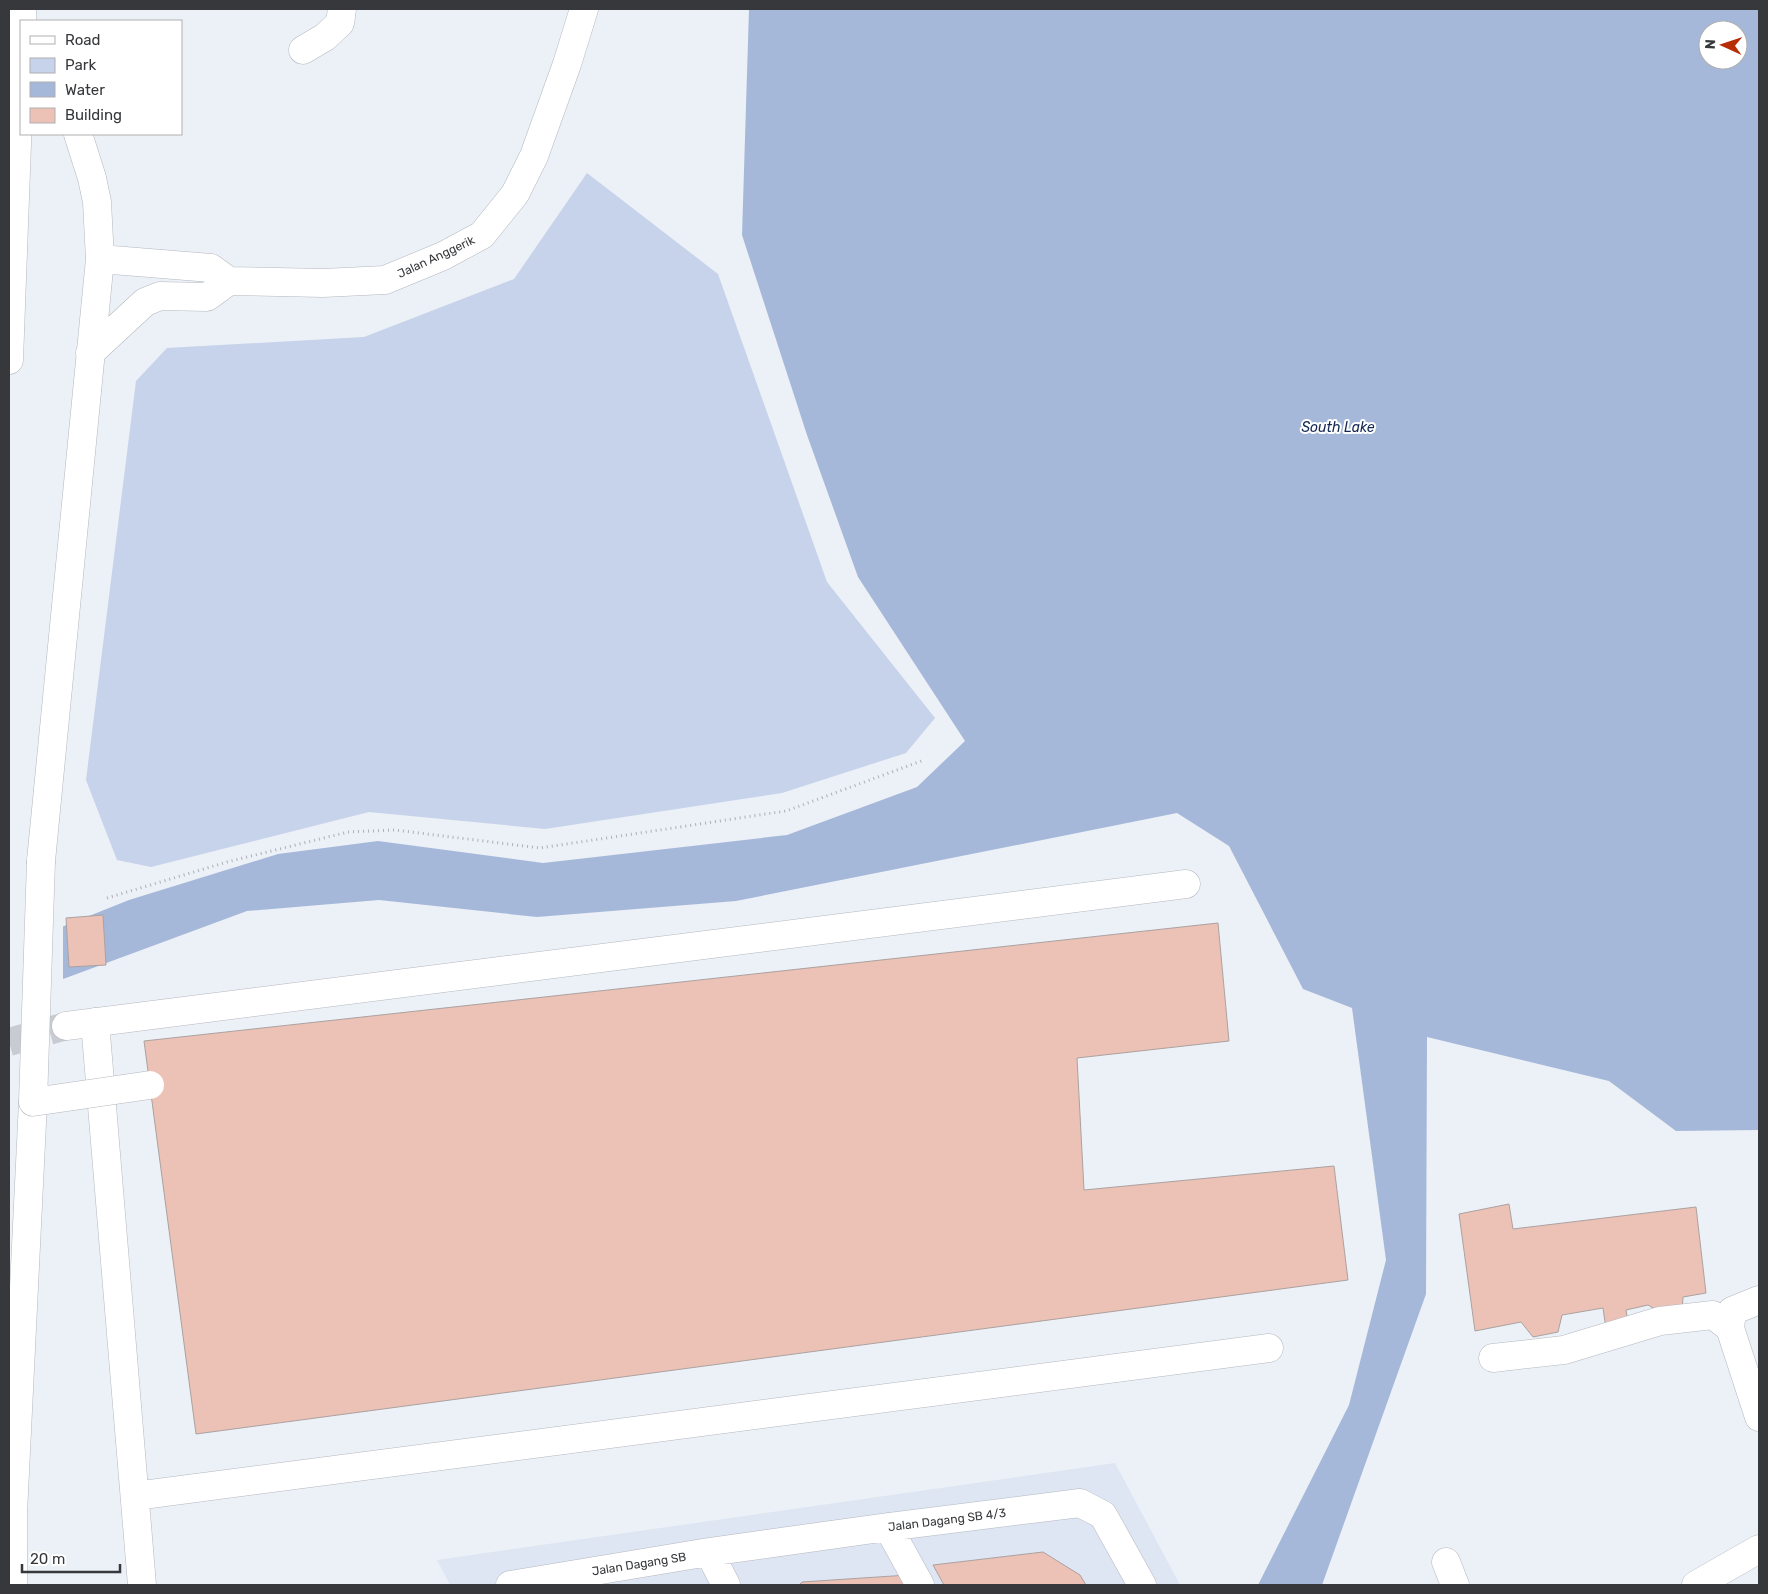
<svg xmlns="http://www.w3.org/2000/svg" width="1768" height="1594" viewBox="0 0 1768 1594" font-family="Rubik,sans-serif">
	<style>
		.built { fill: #dee5f3 }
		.green { fill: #c6d3ea }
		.water { fill: #a6b8d9; fill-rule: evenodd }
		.pier { fill: #ecf0f7 }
		.building { fill: #ecc1b6; stroke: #aba2a0 }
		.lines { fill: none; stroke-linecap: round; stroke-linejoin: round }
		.minor-tunnel { stroke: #c8cbd1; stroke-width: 28; stroke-dasharray: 28 14; stroke-linecap: butt }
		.minor-casing { stroke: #b4b8bf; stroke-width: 29 }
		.highway-casing { stroke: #b4b8bf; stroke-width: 29 }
		.path { stroke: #adb0b6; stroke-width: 3; stroke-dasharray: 1 4; stroke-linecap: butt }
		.minor { stroke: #fff; stroke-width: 28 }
		.highway { stroke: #fff; stroke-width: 28 }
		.minor-bridge-casing { stroke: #b4b8bf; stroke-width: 29; stroke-linecap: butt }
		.minor-bridge { stroke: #fff; stroke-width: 28 }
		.labels { text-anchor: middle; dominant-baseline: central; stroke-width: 4; stroke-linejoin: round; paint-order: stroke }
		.street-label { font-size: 12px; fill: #36383b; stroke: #fff }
		.water-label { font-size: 14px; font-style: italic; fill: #132752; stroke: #fff }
	</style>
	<rect width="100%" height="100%" fill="#ecf0f7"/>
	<path class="built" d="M 1115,1463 L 1180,1585 L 450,1585 L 437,1560 Z"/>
	<path class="green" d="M 587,173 L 718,274 L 827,582 L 935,718 L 906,753 L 782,793 L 545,829 L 369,812 L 151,867 L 117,860 L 86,780 L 136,381 L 167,348 L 364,337 L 514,279 Z"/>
	<path class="water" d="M 749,9 L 1759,9 L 1759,1130 L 1676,1131 L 1609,1081 L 1427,1037 L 1426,1294 L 1322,1585 L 1258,1585 L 1349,1405 L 1386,1260 L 1352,1008 L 1303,989 L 1229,846 L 1177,813 L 736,901 L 537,917 L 379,900 L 247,911 L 9,999 L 9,948 L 129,900 L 278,854 L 378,841 L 543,863 L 787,835 L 917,787 L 965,741 L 858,577 L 807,435 L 742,235 ZM 1708,30 L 1738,30 L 1738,60 L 1708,60 Z"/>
	<path class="pier" d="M 63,924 L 63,981 L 9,1001 L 9,945 Z"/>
	<path class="building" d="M 103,915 L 106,965 L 69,967 L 66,918 Z
		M 1218,923 L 1229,1041 L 1077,1058 L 1084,1190 L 1334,1166 L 1348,1280 L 196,1434 L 144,1041 Z
		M 1509,1204 L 1513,1229 L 1696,1207 L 1706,1293 L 1683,1297 L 1682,1311 L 1660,1312 L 1648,1305 L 1626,1310 L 1631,1342 L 1609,1350 L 1603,1308 L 1562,1315 L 1558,1332 L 1533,1337 L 1521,1322 L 1475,1331 L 1459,1214 Z
		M 1043,1552 L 1080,1575 L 1086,1585 L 944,1585 L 933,1565 Z
		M 908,1575 L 913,1585 L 799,1585 L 802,1582 Z"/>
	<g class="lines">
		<path class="minor-tunnel" d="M 9,1042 L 66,1026"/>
		<g class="minor-casing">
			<path id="minor" d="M 303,50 L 325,37 L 340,23 L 342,9
				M 100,259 L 211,268 L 229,281 L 323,283 L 385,280 L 443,256 L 482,235 L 515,194 L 534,156 L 567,64 L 584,9
				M 90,353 L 145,302 L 160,296 L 207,297 L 229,281
				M 41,861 L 100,259 L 97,202 L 92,178 L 78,134
				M 95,1022 L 142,1585
				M 66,1026 L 1186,884
				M 1759,1300 L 1732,1311 L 1730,1328 L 1759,1417
				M 1493,1358 L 1564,1350 L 1660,1321 L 1713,1315 L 1730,1328
				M 135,1496 L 1269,1348
				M 888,1527 L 920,1585
				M 709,1552 L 726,1585
				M 1446,1562 L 1455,1585
				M 13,1585 L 13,1513 L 33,1102
				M 510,1585 L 709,1552 L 888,1527 L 1080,1503 L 1103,1515 L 1142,1585
				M 1696,1585 L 1759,1549"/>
		</g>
		<g class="highway-casing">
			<path id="highway" d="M 22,21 L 22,9
				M 9,360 L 21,36"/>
		</g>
		<path class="path" d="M 107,898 L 227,862 L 348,832 L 395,830 L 540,848 L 786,811 L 924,760"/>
		<use href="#minor" class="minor"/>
		<use href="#highway" class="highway"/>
		<g class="minor-bridge-casing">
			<path id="minor-bridge" d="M 41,861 L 33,1102 L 150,1085"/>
		</g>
		<use href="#minor-bridge" class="minor-bridge"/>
	</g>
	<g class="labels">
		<g class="street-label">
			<text transform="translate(436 257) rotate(-25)">Jalan Anggerik</text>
			<text transform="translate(947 1520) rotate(-7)">Jalan Dagang SB 4/3</text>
			<text transform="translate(639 1564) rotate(-9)">Jalan Dagang SB</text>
		</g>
		<g class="water-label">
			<text x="1338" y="427">South Lake</text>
		</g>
	</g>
	<rect width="1768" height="1594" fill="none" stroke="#36383b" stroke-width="20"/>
	<rect x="20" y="20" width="162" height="115" fill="#ffffff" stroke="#afafb1"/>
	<rect x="30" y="36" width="25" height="8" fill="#ffffff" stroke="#afafb1"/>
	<text x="65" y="45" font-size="15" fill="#36383b">Road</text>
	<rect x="30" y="58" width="25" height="15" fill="#c6d3ea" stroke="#afafb1"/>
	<text x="65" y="70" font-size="15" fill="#36383b">Park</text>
	<rect x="30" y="82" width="25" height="15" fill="#a6b8d9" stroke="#afafb1"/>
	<text x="65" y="95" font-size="15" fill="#36383b">Water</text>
	<rect x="30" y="108" width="25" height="15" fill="#ecc1b6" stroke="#afafb1"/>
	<text x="65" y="120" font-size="15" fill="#36383b">Building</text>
	<g transform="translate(1723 45) rotate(273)"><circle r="24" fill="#ffffff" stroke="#afafb1"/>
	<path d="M0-4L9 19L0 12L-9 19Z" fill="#b72d05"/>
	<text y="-8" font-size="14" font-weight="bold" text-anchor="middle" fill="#36383b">N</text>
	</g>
	<path d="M22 1564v8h98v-8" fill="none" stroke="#36383b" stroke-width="2.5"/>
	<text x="30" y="1564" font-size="15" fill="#36383b" stroke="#ffffff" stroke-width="4" paint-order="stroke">20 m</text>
</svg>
